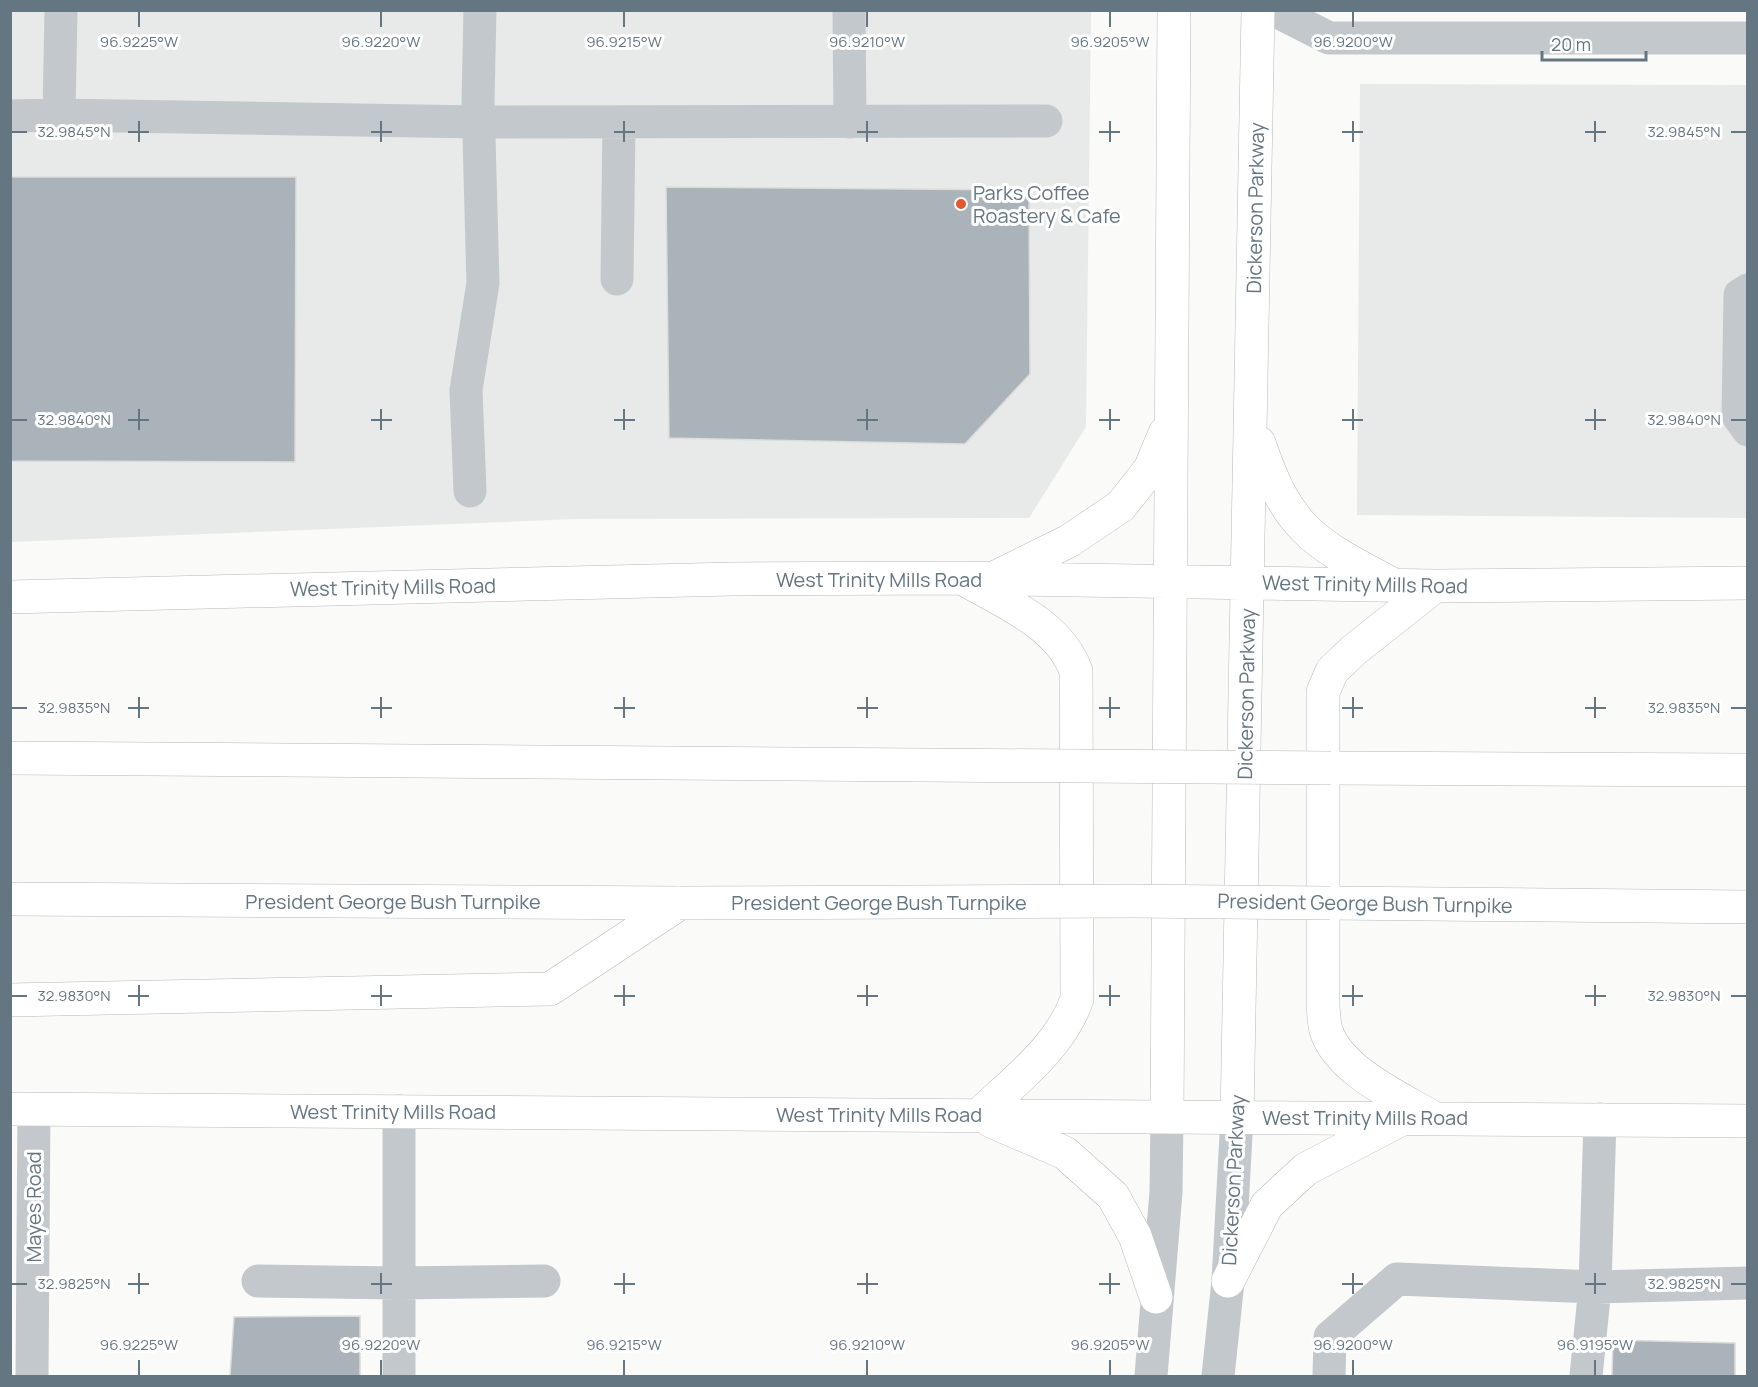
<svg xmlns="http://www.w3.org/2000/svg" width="1758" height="1387" viewBox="0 0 1758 1387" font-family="Manrope,sans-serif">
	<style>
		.built { fill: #e8e9e9 }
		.building { fill: #aab3b9; stroke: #dcdcda; stroke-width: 1.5 }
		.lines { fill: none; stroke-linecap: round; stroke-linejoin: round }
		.major-casing { stroke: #b5babe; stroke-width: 34 }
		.highway-casing { stroke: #b4b9bd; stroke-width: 34 }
		.minor { stroke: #c3c8cc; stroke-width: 33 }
		.major { stroke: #fff; stroke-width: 33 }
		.highway { stroke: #fff; stroke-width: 33 }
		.highway-bridge-casing { stroke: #b4b9bd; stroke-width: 34; stroke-linecap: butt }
		.highway-bridge { stroke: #fff; stroke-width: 33 }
		.ticks { fill: none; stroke: #657683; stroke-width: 2 }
		.poi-dot { fill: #e4572e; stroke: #fff; stroke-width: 2 }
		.labels { text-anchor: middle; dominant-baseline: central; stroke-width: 6; stroke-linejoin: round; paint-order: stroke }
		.poi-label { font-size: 20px; fill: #657683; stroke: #fff; text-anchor: start }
		.street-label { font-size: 20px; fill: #657683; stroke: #fff }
		.ticks-label { font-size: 15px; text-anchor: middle; fill: #657683; stroke: #fff; stroke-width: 6; stroke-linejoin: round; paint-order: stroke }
	</style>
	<rect width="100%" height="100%" fill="#fafaf8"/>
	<path class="built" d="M 10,11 L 1091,11 L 1086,427 L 1029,518 L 575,519 L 11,542 Z
		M 1360,84 L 1747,85 L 1747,518 L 1357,515 Z"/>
	<path class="building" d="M 10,177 L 296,177 L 295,462 L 10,461 Z
		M 666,187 L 1029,190 L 1030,374 L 965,444 L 669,438 Z
		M 360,1316 L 360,1376 L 230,1376 L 234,1317 Z
		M 1613,1340 L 1735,1343 L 1735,1376 L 1612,1376 Z"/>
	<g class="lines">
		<g class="major-casing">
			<path id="major" d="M 1259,443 C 1288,530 1313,542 1390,583
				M 998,576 L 1069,541 L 1121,506 L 1150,469 L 1165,433
				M 964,579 C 1005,603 1059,624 1076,671 L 1077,999 C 1060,1048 1015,1080 979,1115
				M 10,597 L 732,579 L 962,578 L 1435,586 L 1748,583
				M 10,1109 L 1748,1121
				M 1167,1116 L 1174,10
				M 1237,1117 L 1258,10
				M 1432,1117 C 1398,1097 1338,1070 1326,1030 C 1324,1024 1324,1015 1323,1007 L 1323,692 L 1332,671 L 1354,650 L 1435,586
				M 991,1121 L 1065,1153 L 1113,1196 L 1135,1236 L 1156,1297
				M 1228,1281 L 1267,1205 L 1306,1169 L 1400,1120"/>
		</g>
		<g class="highway-casing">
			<path id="highway" d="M 1331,768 L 1748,770
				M 10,899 L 680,903
				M 1330,903 L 1748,907
				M 10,1000 L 550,989 L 680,903"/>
		</g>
		<path class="minor" d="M 61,10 L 59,115 L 479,122 L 1046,121
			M 849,10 L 850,122
			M 1274,10 L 1329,38 L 1748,38
			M 10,116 L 59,115
			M 617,279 L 619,122
			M 1748,290 L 1740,295 L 1738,416 L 1748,430
			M 470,491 L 466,390 L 483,283 L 478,101 L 480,10
			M 399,1111 L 399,1376
			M 258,1281 L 398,1283 L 544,1281
			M 32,1376 L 34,1109
			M 1151,1376 L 1166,1192 L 1167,1116
			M 1218,1376 L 1228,1281 L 1237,1117
			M 1329,1376 L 1330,1337 L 1397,1279 L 1595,1287 L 1748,1283
			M 1586,1376 L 1595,1287 L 1600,1119"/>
		<use href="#major" class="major"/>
		<use href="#highway" class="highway"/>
		<g class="highway-bridge-casing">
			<path id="highway-bridge" d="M 10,758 L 1331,768
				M 680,903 L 1133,901 L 1330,903"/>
		</g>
		<use href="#highway-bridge" class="highway-bridge"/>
	</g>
	<path class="ticks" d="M 139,12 L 139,27M 381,12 L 381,27M 624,12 L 624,27M 867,12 L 867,27M 1110,12 L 1110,27M 1353,12 L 1353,27M 139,121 L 139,142M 381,121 L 381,142M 624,121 L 624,142M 867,121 L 867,142M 1110,121 L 1110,142M 1353,121 L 1353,142M 1595,121 L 1595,142M 12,132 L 27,132M 128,132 L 149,132M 371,132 L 392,132M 614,132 L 635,132M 857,132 L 878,132M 1099,132 L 1120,132M 1342,132 L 1363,132M 1585,132 L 1606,132M 1731,132 L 1746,132M 139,409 L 139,430M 381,409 L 381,430M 624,409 L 624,430M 867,409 L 867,430M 1110,409 L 1110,430M 1353,409 L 1353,430M 1595,409 L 1595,430M 12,420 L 27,420M 128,420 L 149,420M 371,420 L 392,420M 614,420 L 635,420M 857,420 L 878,420M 1099,420 L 1120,420M 1342,420 L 1363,420M 1585,420 L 1606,420M 1731,420 L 1746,420M 139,697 L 139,718M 381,697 L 381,718M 624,697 L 624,718M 867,697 L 867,718M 1110,697 L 1110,718M 1353,697 L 1353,718M 1595,697 L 1595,718M 12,708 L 27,708M 128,708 L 149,708M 371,708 L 392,708M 614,708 L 635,708M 857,708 L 878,708M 1099,708 L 1120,708M 1342,708 L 1363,708M 1585,708 L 1606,708M 1731,708 L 1746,708M 139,985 L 139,1006M 381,985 L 381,1006M 624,985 L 624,1006M 867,985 L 867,1006M 1110,985 L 1110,1006M 1353,985 L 1353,1006M 1595,985 L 1595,1006M 12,996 L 27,996M 128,996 L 149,996M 371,996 L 392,996M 614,996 L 635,996M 857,996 L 878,996M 1099,996 L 1120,996M 1342,996 L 1363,996M 1585,996 L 1606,996M 1731,996 L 1746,996M 139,1273 L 139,1294M 381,1273 L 381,1294M 624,1273 L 624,1294M 867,1273 L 867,1294M 1110,1273 L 1110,1294M 1353,1273 L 1353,1294M 1595,1273 L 1595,1294M 12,1284 L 27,1284M 128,1284 L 149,1284M 371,1284 L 392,1284M 614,1284 L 635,1284M 857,1284 L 878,1284M 1099,1284 L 1120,1284M 1342,1284 L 1363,1284M 1585,1284 L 1606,1284M 1731,1284 L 1746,1284M 139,1360 L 139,1375M 381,1360 L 381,1375M 624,1360 L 624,1375M 867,1360 L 867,1375M 1110,1360 L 1110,1375M 1353,1360 L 1353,1375M 1595,1360 L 1595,1375"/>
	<circle class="poi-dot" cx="961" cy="204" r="6"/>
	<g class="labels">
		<g class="poi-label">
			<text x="973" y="192">Parks Coffee<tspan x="973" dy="23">Roastery &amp; Cafe</tspan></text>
		</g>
		<g class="street-label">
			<text transform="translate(1255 208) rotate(-89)">Dickerson Parkway</text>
			<text x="879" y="579">West Trinity Mills Road</text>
			<text transform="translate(1365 584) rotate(1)">West Trinity Mills Road</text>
			<text transform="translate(393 587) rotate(-1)">West Trinity Mills Road</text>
			<text transform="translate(1246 694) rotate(-89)">Dickerson Parkway</text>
			<text x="393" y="901">President George Bush Turnpike</text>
			<text x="879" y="902">President George Bush Turnpike</text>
			<text transform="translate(1365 903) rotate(1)">President George Bush Turnpike</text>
			<text x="393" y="1111">West Trinity Mills Road</text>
			<text x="879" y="1114">West Trinity Mills Road</text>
			<text x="1365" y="1117">West Trinity Mills Road</text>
			<text transform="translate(1233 1180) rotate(-87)">Dickerson Parkway</text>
			<text transform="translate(33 1207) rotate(-90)">Mayes Road</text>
		</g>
	</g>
	<g class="ticks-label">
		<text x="139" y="47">96.9225°W</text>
		<text x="381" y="47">96.9220°W</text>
		<text x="624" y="47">96.9215°W</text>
		<text x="867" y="47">96.9210°W</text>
		<text x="1110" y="47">96.9205°W</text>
		<text x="1353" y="47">96.9200°W</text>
		<text x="74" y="137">32.9845°N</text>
		<text x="1684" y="137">32.9845°N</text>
		<text x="74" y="425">32.9840°N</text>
		<text x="1684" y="425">32.9840°N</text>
		<text x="74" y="713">32.9835°N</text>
		<text x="1684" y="713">32.9835°N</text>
		<text x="74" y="1001">32.9830°N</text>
		<text x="1684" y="1001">32.9830°N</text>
		<text x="74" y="1289">32.9825°N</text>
		<text x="1684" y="1289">32.9825°N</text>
		<text x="139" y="1350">96.9225°W</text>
		<text x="381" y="1350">96.9220°W</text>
		<text x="624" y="1350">96.9215°W</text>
		<text x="867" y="1350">96.9210°W</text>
		<text x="1110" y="1350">96.9205°W</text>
		<text x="1353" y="1350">96.9200°W</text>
		<text x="1595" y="1350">96.9195°W</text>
	</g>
	<rect width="1758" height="1387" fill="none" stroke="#657683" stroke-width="24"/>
	<path d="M1542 51v9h104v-9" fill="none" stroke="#657683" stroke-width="3"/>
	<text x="1551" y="51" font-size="18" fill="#657683" stroke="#ffffff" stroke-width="4.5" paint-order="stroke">20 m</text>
</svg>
